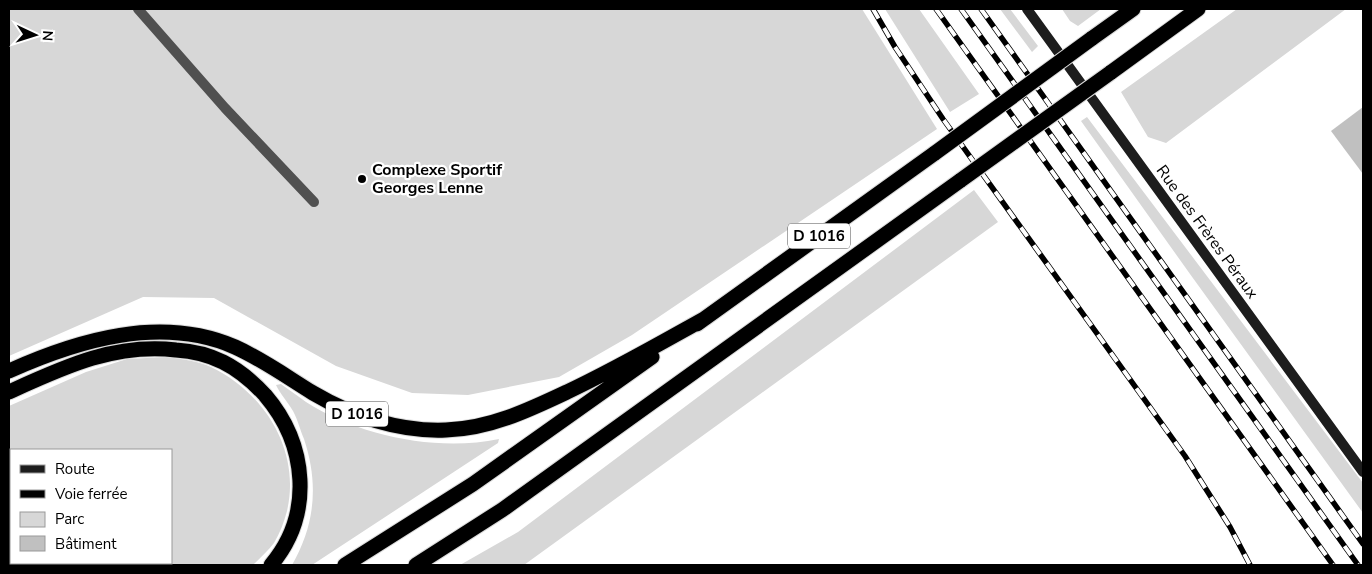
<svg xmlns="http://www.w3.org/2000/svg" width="1372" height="574" viewBox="0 0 1372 574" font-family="'Nunito Sans',sans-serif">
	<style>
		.green { fill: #d7d7d7; fill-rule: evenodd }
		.building { fill: #c0c0c0 }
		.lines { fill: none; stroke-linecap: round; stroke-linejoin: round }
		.highway-casing { stroke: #dbdbdb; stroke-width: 17 }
		.lane { stroke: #505050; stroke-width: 10 }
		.secondary { stroke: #1d1d1d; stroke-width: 10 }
		.highway { stroke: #000; stroke-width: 15 }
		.rail-casing { stroke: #000; stroke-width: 5.5 }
		.rail { stroke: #fff; stroke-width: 4; stroke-dasharray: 11; stroke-linecap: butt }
		.highway-bridge-casing { stroke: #dbdbdb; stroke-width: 17; stroke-linecap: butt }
		.highway-bridge { stroke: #000; stroke-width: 15 }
		.poi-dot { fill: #000; stroke: #fff; stroke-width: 2 }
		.labels { text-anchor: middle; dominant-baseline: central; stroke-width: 4.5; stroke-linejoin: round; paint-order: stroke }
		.shield { fill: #fff; stroke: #4c4c4c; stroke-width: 1 }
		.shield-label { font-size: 15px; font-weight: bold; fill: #000 }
		.poi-label { font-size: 16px; font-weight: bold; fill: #000; stroke: #fff; text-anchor: start }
		.street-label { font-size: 16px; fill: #000; stroke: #fff }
	</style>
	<rect width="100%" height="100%" fill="#fff"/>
	<path class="green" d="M 9,9 L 862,9 L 937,129 L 632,335 L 559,377 L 468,395 L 412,393 L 336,366 L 214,298 L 143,297 L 9,356 Z
		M 885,9 L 919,9 L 979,94 L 950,112 Z
		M 1000,9 L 1010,9 L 1038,46 L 1032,52 Z
		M 1062,9 L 1101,9 L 1078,26 L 1070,21 Z
		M 1237,9 L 1346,9 L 1166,143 L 1148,137 L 1121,92 Z
		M 1087,117 L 1363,483 L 1363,513 L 1190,274 L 1081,121 Z
		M 974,190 L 998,222 L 524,565 L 460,565 L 518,532 Z
		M 167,357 C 180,359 199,361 211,367 C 265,393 301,451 287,511 C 284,522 280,533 274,543 C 268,551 260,558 253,565 L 9,565 L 9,406 L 86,372 L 127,359 ZM 11,450 L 171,450 L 171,563 L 11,563 Z
		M 281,384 C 289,390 298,396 306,402 C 359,436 437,452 499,439 L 498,443 L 312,565 L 292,565 C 315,525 319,484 304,439 C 300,430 298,420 293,411 C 288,402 280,394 276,385 Z"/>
	<path class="building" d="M 1363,107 L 1363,174 L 1331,131 Z"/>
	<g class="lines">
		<g class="highway-casing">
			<path id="highway" d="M 1091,39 L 1133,9
				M 1110,73 L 1198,9
				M 697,324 L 935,153
				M 9,371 C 78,340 161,315 235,347 C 262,359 287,377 313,393 C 352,416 399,432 446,430 C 489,429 529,410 567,392 C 614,370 659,344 704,319
				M 9,392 C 64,367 114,343 176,350 C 192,351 209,355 223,362 C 239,370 253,382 265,395 C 307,444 314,514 271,565
				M 345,565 L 473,484 L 652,357
				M 416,565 L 502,510 L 548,477 L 961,180"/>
		</g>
		<path class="lane" d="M 138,9 L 225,108 L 314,202"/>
		<path class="secondary" d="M 1027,9 L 1363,472"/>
		<use href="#highway" class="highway"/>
		<g class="rail-casing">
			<path id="rail" d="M 873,9 L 895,47 L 943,119 L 1185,456 L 1230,527 L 1250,565
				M 936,9 L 1333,565
				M 961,9 L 1358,565
				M 981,9 L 1363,544"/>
		</g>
		<use href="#rail" class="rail"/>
		<g class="highway-bridge-casing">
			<path id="highway-bridge" d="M 935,153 L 1091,39
				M 961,180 L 1110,73"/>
		</g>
		<use href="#highway-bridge" class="highway-bridge"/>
	</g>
	<circle class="poi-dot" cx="362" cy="179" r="5"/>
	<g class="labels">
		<g class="shield">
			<rect x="788" y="223.5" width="62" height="25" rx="4"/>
			<rect x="326" y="401.5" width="62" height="25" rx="4"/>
		</g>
		<g class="shield-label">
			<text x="819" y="236">D 1016</text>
			<text x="357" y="414">D 1016</text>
		</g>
		<g class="poi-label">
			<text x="372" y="170">Complexe Sportif<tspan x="372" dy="18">Georges Lenne</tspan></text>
		</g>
		<g class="street-label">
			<text transform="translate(1207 232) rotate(54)">Rue des Frères Péraux</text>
		</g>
	</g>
	<rect width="1372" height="574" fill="none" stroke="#000000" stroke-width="20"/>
	<rect x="10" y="449" width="162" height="115" fill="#ffffff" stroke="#999999"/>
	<rect x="20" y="465" width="25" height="8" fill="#1d1d1d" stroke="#999999"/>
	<text x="55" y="474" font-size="15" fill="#000000">Route</text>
	<rect x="20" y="490" width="25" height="8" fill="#000000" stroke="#999999"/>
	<text x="55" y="499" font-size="15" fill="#000000">Voie ferrée</text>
	<rect x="20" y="512" width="25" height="15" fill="#d7d7d7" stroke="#999999"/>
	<text x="55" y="524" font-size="15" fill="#000000">Parc</text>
	<rect x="20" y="536" width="25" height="15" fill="#c0c0c0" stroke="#999999"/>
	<text x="55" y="549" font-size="15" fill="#000000">Bâtiment</text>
	<g transform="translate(35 35) rotate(94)" stroke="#ffffff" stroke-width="4" paint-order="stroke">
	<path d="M0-4L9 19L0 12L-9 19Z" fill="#000000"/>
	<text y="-8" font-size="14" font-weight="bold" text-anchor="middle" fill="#000000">N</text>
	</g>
</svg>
